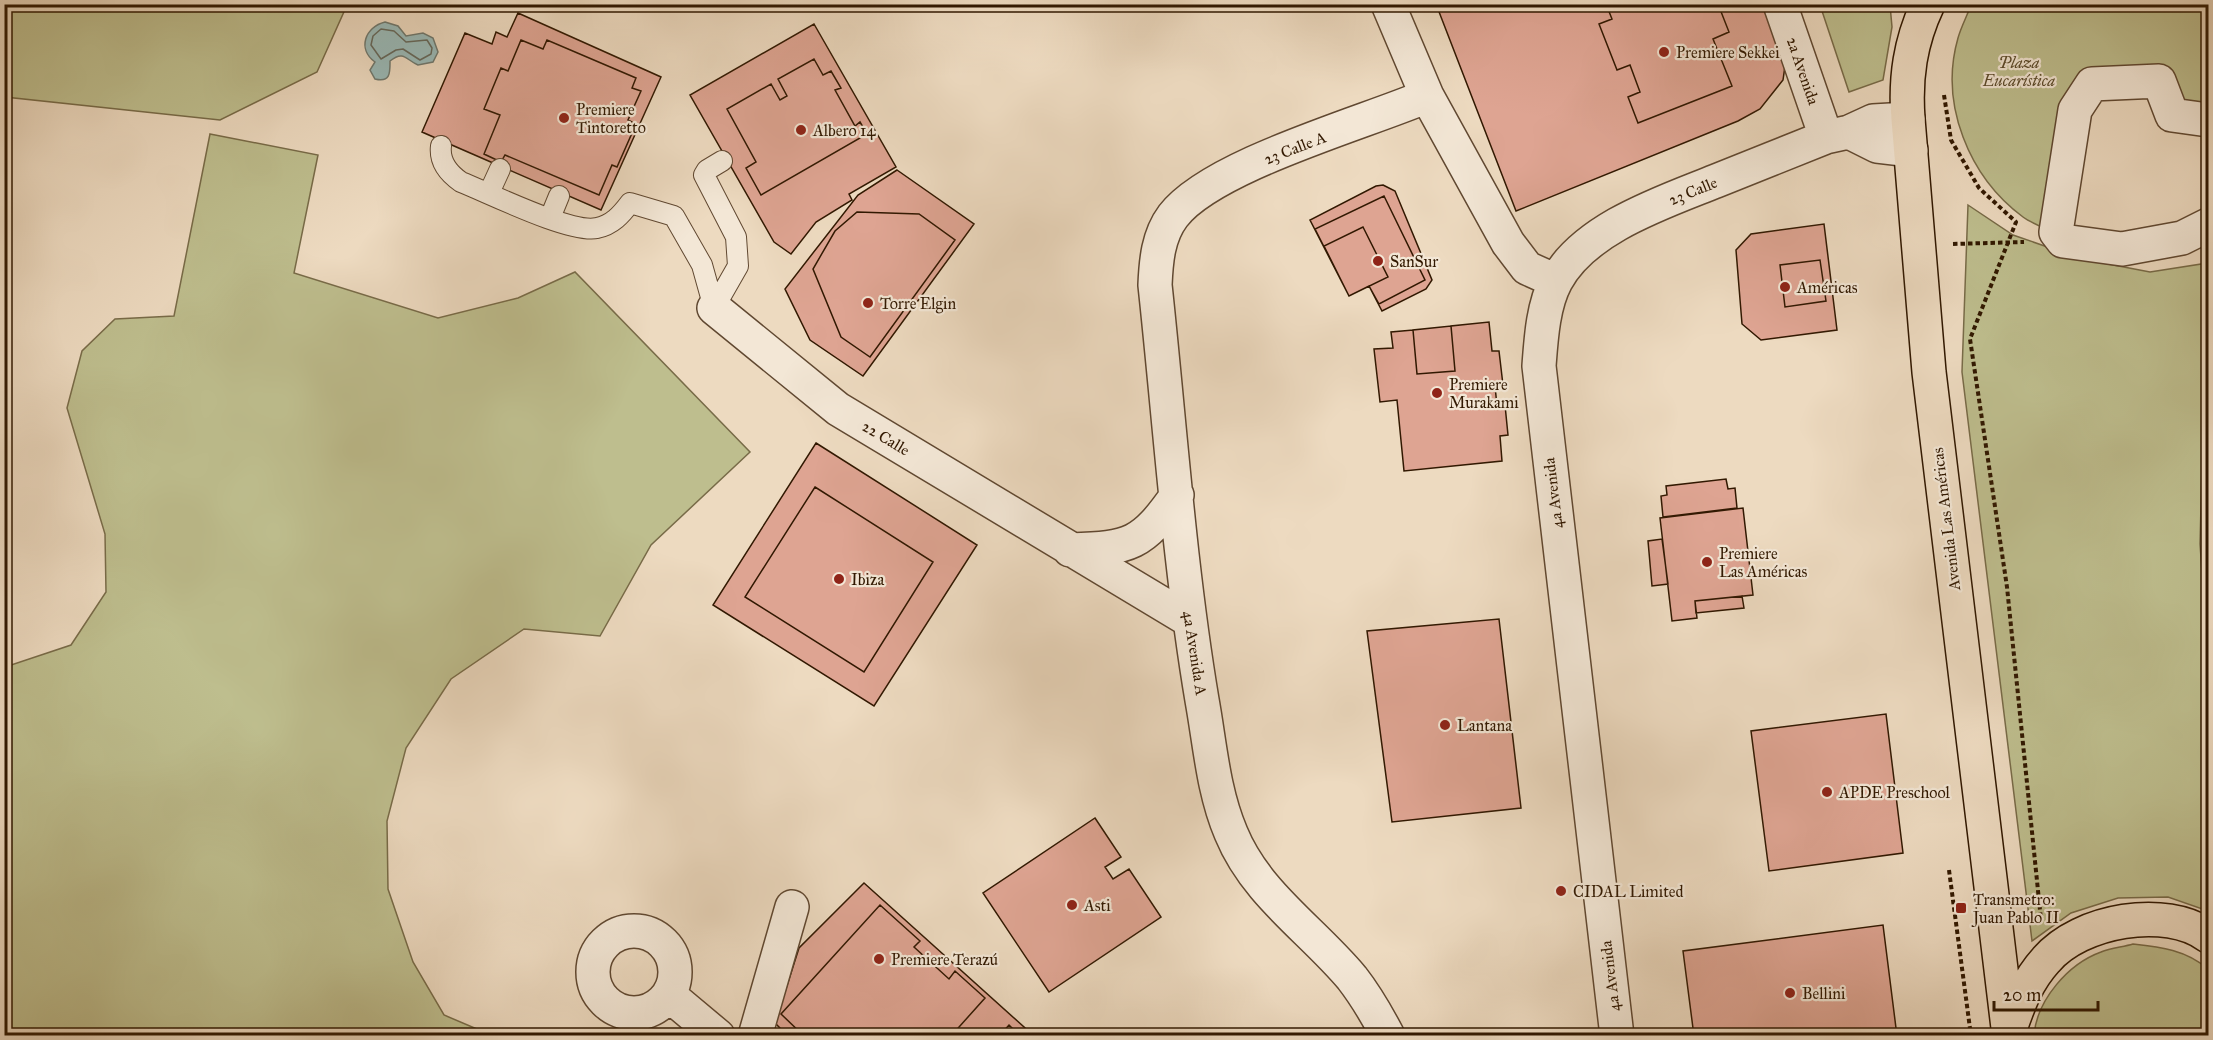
<svg xmlns="http://www.w3.org/2000/svg" width="2213" height="1040" viewBox="0 0 2213 1040" font-family="'IM FELL Great Primer',serif">
	<style>
		.green { fill: #bebe8e; stroke: #786b48; stroke-width: 1.5 }
		.water { fill: #9abab8; stroke: #70796f; stroke-width: 1.5 }
		.lines { fill: none; stroke-linecap: round; stroke-linejoin: round }
		.shore { stroke: #66695c; stroke-width: 1.5 }
		.building { fill: #dea492; stroke: #311801; stroke-width: 1.5 }
		.lane-casing { stroke: #604831; stroke-width: 22 }
		.street-casing { stroke: #604831; stroke-width: 36 }
		.primary-casing { stroke: #311801; stroke-width: 36 }
		.path { stroke: #311801; stroke-width: 4; stroke-dasharray: 4.5 3; stroke-linecap: butt }
		.lane { stroke: #f3e7d6; stroke-width: 20 }
		.street { stroke: #f3e7d6; stroke-width: 33 }
		.primary { stroke: #eddac0; stroke-width: 33 }
		.poi-dot { fill: #8f2418; stroke: #f3e7d6; stroke-width: 2 }
		.labels { text-anchor: middle; dominant-baseline: central; stroke-width: 4.5; stroke-linejoin: round; paint-order: stroke }
		.poi-label { font-size: 16px; fill: #311801; stroke: #f3e7d6; text-anchor: start }
		.park-label { font-size: 16px; font-style: italic; fill: #5b4a2b; stroke: #f3e7d6 }
		.street-label { font-size: 16px; fill: #311801; stroke: #f3e7d6 }
	</style>
	<rect width="100%" height="100%" fill="#eddac0"/>
	<filter id="stains"><feTurbulence type="fractalNoise" baseFrequency=".00333" numOctaves="4"/><feColorMatrix values="0 0 0 0 .2 0 0 0 0 .09 0 0 0 0 .02 0 0 0 .5 -.17"/></filter>
	<radialGradient id="worn" r=".72"><stop offset=".6" stop-color="#630" stop-opacity="0"/><stop offset="1" stop-color="#630" stop-opacity=".3"/></radialGradient>
	<path class="green" d="M 5,4 L 347,4 L 347,5 L 317,72 L 220,120 L 5,97 Z
		M 1820,5 L 1890,5 L 1892,27 L 1883,80 L 1849,92 Z
		M 1971,5 L 2208,5 L 2208,116 L 2175,111 L 2163,77 L 2090,80 L 2051,231 C 2042,227 2031,223 2023,217 C 1969,177 1939,104 1958,38 C 1961,27 1967,16 1971,5 Z
		M 210,134 L 318,155 L 294,273 L 438,318 L 518,298 L 575,272 L 750,452 L 651,545 L 600,636 L 524,629 L 451,679 L 406,748 L 387,821 L 388,889 L 413,962 L 444,1015 L 491,1035 L 5,1035 L 5,667 L 71,645 L 106,592 L 105,534 L 67,408 L 82,351 L 115,319 L 174,316 Z
		M 1968,205 L 2013,235 L 2082,259 L 2150,272 L 2208,263 L 2208,355 L 2204,388 L 2200,544 L 2208,655 L 2208,911 L 2168,897 L 2118,898 L 2071,913 L 2032,941 L 1962,372 Z
		M 2133,944 C 2161,947 2186,950 2208,969 L 2208,1035 L 2034,1035 C 2037,1000 2068,964 2101,952 C 2111,948 2123,947 2133,944 Z"/>
	<path class="water" d="M 385,22 L 398,26 L 406,36 L 423,33 L 433,38 L 438,52 L 433,62 L 418,65 C 406,60 404,50 390,61 C 390,72 391,83 375,79 L 370,70 L 375,62 C 357,49 365,27 385,22 Z"/>
	<g class="lines">
		<path class="shore" d="M 381,29 L 394,31 L 406,42 L 427,40 L 432,48 L 431,54 L 420,60 L 403,49 L 396,50 L 381,59 L 371,45 L 373,36 Z"/>
	</g>
	<path class="building" d="M 1436,4 L 1765,4 L 1785,66 L 1783,80 L 1760,109 L 1738,121 L 1516,211 Z
		M 1606,4 L 1718,4 L 1729,32 L 1713,39 L 1732,86 L 1638,123 L 1628,97 L 1640,92 L 1630,65 L 1617,70 L 1599,24 L 1612,19 Z
		M 518,13 L 661,77 L 601,210 L 422,132 L 465,33 L 492,44 L 496,32 L 507,37 Z
		M 814,24 L 896,167 L 849,194 L 852,200 L 816,222 L 791,254 L 774,242 L 690,95 Z
		M 521,40 L 543,49 L 547,40 L 636,78 L 632,88 L 641,91 L 628,120 L 636,124 L 617,167 L 612,165 L 599,195 L 505,155 L 501,162 L 484,154 L 500,115 L 484,109 L 501,68 L 508,71 Z
		M 814,59 L 823,75 L 831,71 L 841,88 L 835,90 L 855,126 L 860,122 L 867,134 L 761,195 L 746,168 L 756,162 L 727,109 L 771,84 L 780,100 L 787,96 L 778,79 Z
		M 897,170 L 974,224 L 863,376 L 810,340 L 785,289 L 858,195 Z
		M 1383,185 L 1395,191 L 1432,280 L 1426,289 L 1382,311 L 1369,286 L 1349,296 L 1310,220 L 1376,186 Z
		M 1384,196 L 1425,280 L 1379,304 L 1369,286 L 1349,296 L 1315,229 Z
		M 857,212 L 919,214 L 955,240 L 870,357 L 841,337 L 813,269 L 835,231 Z
		M 1824,224 L 1837,330 L 1761,340 L 1742,324 L 1736,250 L 1751,234 Z
		M 1363,227 L 1388,277 L 1349,296 L 1324,246 Z
		M 1820,260 L 1826,301 L 1785,307 L 1780,265 Z
		M 1489,322 L 1492,351 L 1499,351 L 1503,385 L 1495,386 L 1497,406 L 1505,405 L 1508,435 L 1500,436 L 1502,461 L 1404,471 L 1397,400 L 1380,402 L 1374,349 L 1393,348 L 1391,332 L 1413,330 L 1417,374 L 1455,371 L 1451,326 Z
		M 1451,326 L 1455,371 L 1417,374 L 1413,330 Z
		M 816,443 L 977,545 L 874,706 L 713,605 Z
		M 1726,479 L 1728,489 L 1735,488 L 1737,508 L 1663,517 L 1661,496 L 1667,495 L 1666,486 Z
		M 815,487 L 933,562 L 864,672 L 745,597 Z
		M 1743,508 L 1753,595 L 1695,601 L 1697,618 L 1672,621 L 1660,518 Z
		M 1662,539 L 1668,584 L 1652,586 L 1648,541 Z
		M 1742,596 L 1744,608 L 1696,613 L 1695,601 Z
		M 1499,619 L 1521,808 L 1392,822 L 1367,631 Z
		M 1886,714 L 1903,853 L 1769,871 L 1751,731 Z
		M 1095,818 L 1121,857 L 1105,867 L 1113,879 L 1129,869 L 1161,917 L 1049,992 L 983,893 Z
		M 864,883 L 1034,1036 L 788,1036 L 775,1023 L 799,948 Z
		M 880,905 L 920,941 L 914,947 L 949,979 L 955,971 L 985,998 L 951,1036 L 804,1036 L 781,1014 Z
		M 1883,925 L 1897,1036 L 1694,1036 L 1683,951 Z
		M 1009,1025 L 1020,1036 L 999,1036 Z"/>
	<g class="lines">
		<g class="lane-casing">
			<path id="lane" d="M 441,146 C 439,162 448,173 461,182 C 489,193 571,234 597,228 C 612,225 621,215 630,203 L 674,216 L 702,265 L 714,308
				M 489,193 L 500,169
				M 550,218 L 559,196
				M 714,308 L 738,266 L 736,237 L 704,175 L 707,170 L 722,161"/>
		</g>
		<g class="street-casing">
			<path id="street" d="M 1388,4 L 1427,96 L 1508,243 L 1527,268 L 1556,281
				M 1780,4 L 1826,137
				M 2208,120 L 2172,115 L 2159,81 L 2092,84 L 2075,110 L 2056,232 L 2063,241 L 2122,249 L 2182,238 L 2208,225
				M 1849,132 L 1877,146 L 1911,150
				M 714,308 L 838,409 L 1189,620
				M 1070,550 C 1131,548 1142,545 1177,495
				M593 972a41 41 0 1 1 82 0a41 41 0 1 1-82 0Z
				M 669,995 L 718,1036
				M 755,1036 L 792,907
				M 1388,1036 C 1377,1015 1366,996 1352,978 C 1311,929 1256,894 1231,833 C 1213,791 1210,744 1202,700 C 1179,563 1170,424 1155,285 C 1156,261 1158,236 1173,216 C 1212,165 1364,123 1427,96
				M 1617,1036 L 1539,366 C 1541,339 1543,305 1556,281 C 1584,228 1664,202 1716,181 C 1753,166 1789,152 1826,137 L 1849,132 L 1873,121 L 1908,119"/>
		</g>
		<g class="primary-casing">
			<path id="primary" d="M 1928,4 C 1910,42 1905,78 1908,119 L 1929,372 L 2009,1036
				M 2010,1029 C 2019,1003 2027,981 2046,960 C 2080,920 2166,905 2208,936"/>
		</g>
		<path class="path" d="M 1944,95 L 1951,140 L 1979,188 L 2016,222 L 1970,339 L 2007,587 L 2041,920
			M 1953,244 L 2024,242
			M 1949,870 L 1971,1036"/>
		<use href="#lane" class="lane"/>
		<use href="#street" class="street"/>
		<use href="#primary" class="primary"/>
	</g>
	<g class="poi-dot">
		<circle cx="1664" cy="52" r="6"/>
		<circle cx="564" cy="118" r="6"/>
		<circle cx="801" cy="130" r="6"/>
		<circle cx="1378" cy="261" r="6"/>
		<circle cx="1785" cy="287" r="6"/>
		<circle cx="868" cy="303" r="6"/>
		<circle cx="1437" cy="393" r="6"/>
		<circle cx="1707" cy="562" r="6"/>
		<circle cx="839" cy="579" r="6"/>
		<circle cx="1445" cy="725" r="6"/>
		<circle cx="1827" cy="792" r="6"/>
		<circle cx="1561" cy="891" r="6"/>
		<circle cx="1072" cy="905" r="6"/>
		<rect x="1955" y="902" width="12" height="12" rx="3"/>
		<circle cx="879" cy="959" r="6"/>
		<circle cx="1790" cy="993" r="6"/>
	</g>
	<g class="labels">
		<g class="poi-label">
			<text x="1676" y="52">Premiere Sekkei</text>
			<text x="576" y="109">Premiere<tspan x="576" dy="18">Tintoretto</tspan></text>
			<text x="813" y="130">Albero 14</text>
			<text x="1390" y="261">SanSur</text>
			<text x="1797" y="287">Américas</text>
			<text x="880" y="303">Torre Elgin</text>
			<text x="1449" y="384">Premiere<tspan x="1449" dy="18">Murakami</tspan></text>
			<text x="1719" y="553">Premiere<tspan x="1719" dy="18">Las Américas</tspan></text>
			<text x="851" y="579">Ibiza</text>
			<text x="1457" y="725">Lantana</text>
			<text x="1839" y="792">APDE Preschool</text>
			<text x="1573" y="891">CIDAL Limited</text>
			<text x="1973" y="899">Transmetro:<tspan x="1973" dy="18">Juan Pablo II</tspan></text>
			<text x="1084" y="905">Asti</text>
			<text x="891" y="959">Premiere Terazú</text>
			<text x="1802" y="993">Bellini</text>
		</g>
		<g class="park-label">
			<text x="2019" y="62">Plaza<tspan x="2019" dy="18">Eucarística</tspan></text>
		</g>
		<g class="street-label">
			<text transform="translate(1803 71) rotate(71)">2a Avenida</text>
			<text transform="translate(1295 148) rotate(-21)">23 Calle A</text>
			<text transform="translate(1693 191) rotate(-22)">23 Calle</text>
			<text transform="translate(886 438) rotate(31)">22 Calle</text>
			<text transform="translate(1553 493) rotate(-97)">4a Avenida</text>
			<text transform="translate(1946 519) rotate(-97)">Avenida Las Américas</text>
			<text transform="translate(1195 653) rotate(81)">4a Avenida A</text>
			<text transform="translate(1610 976) rotate(-97)">4a Avenida</text>
		</g>
	</g>
	<rect width="2213" height="1040" fill="none" stroke="#eddac0" stroke-width="24"/>
	<rect x="6" y="6" width="2201" height="1028" fill="none" stroke="#311801" stroke-width="3"/>
	<rect x="12" y="12" width="2189" height="1016" fill="none" stroke="#311801" stroke-width="1.5"/>
	<path d="M1994 1001v9h104v-9" fill="none" stroke="#311801" stroke-width="3"/>
	<text x="2003" y="1001" font-size="18" fill="#311801" stroke="#f3e7d6" stroke-width="4.5" paint-order="stroke">20 m</text>
	<rect width="100%" height="100%" filter="url(#stains)"/>
	<rect width="100%" height="100%" fill="url(#worn)"/>
</svg>
